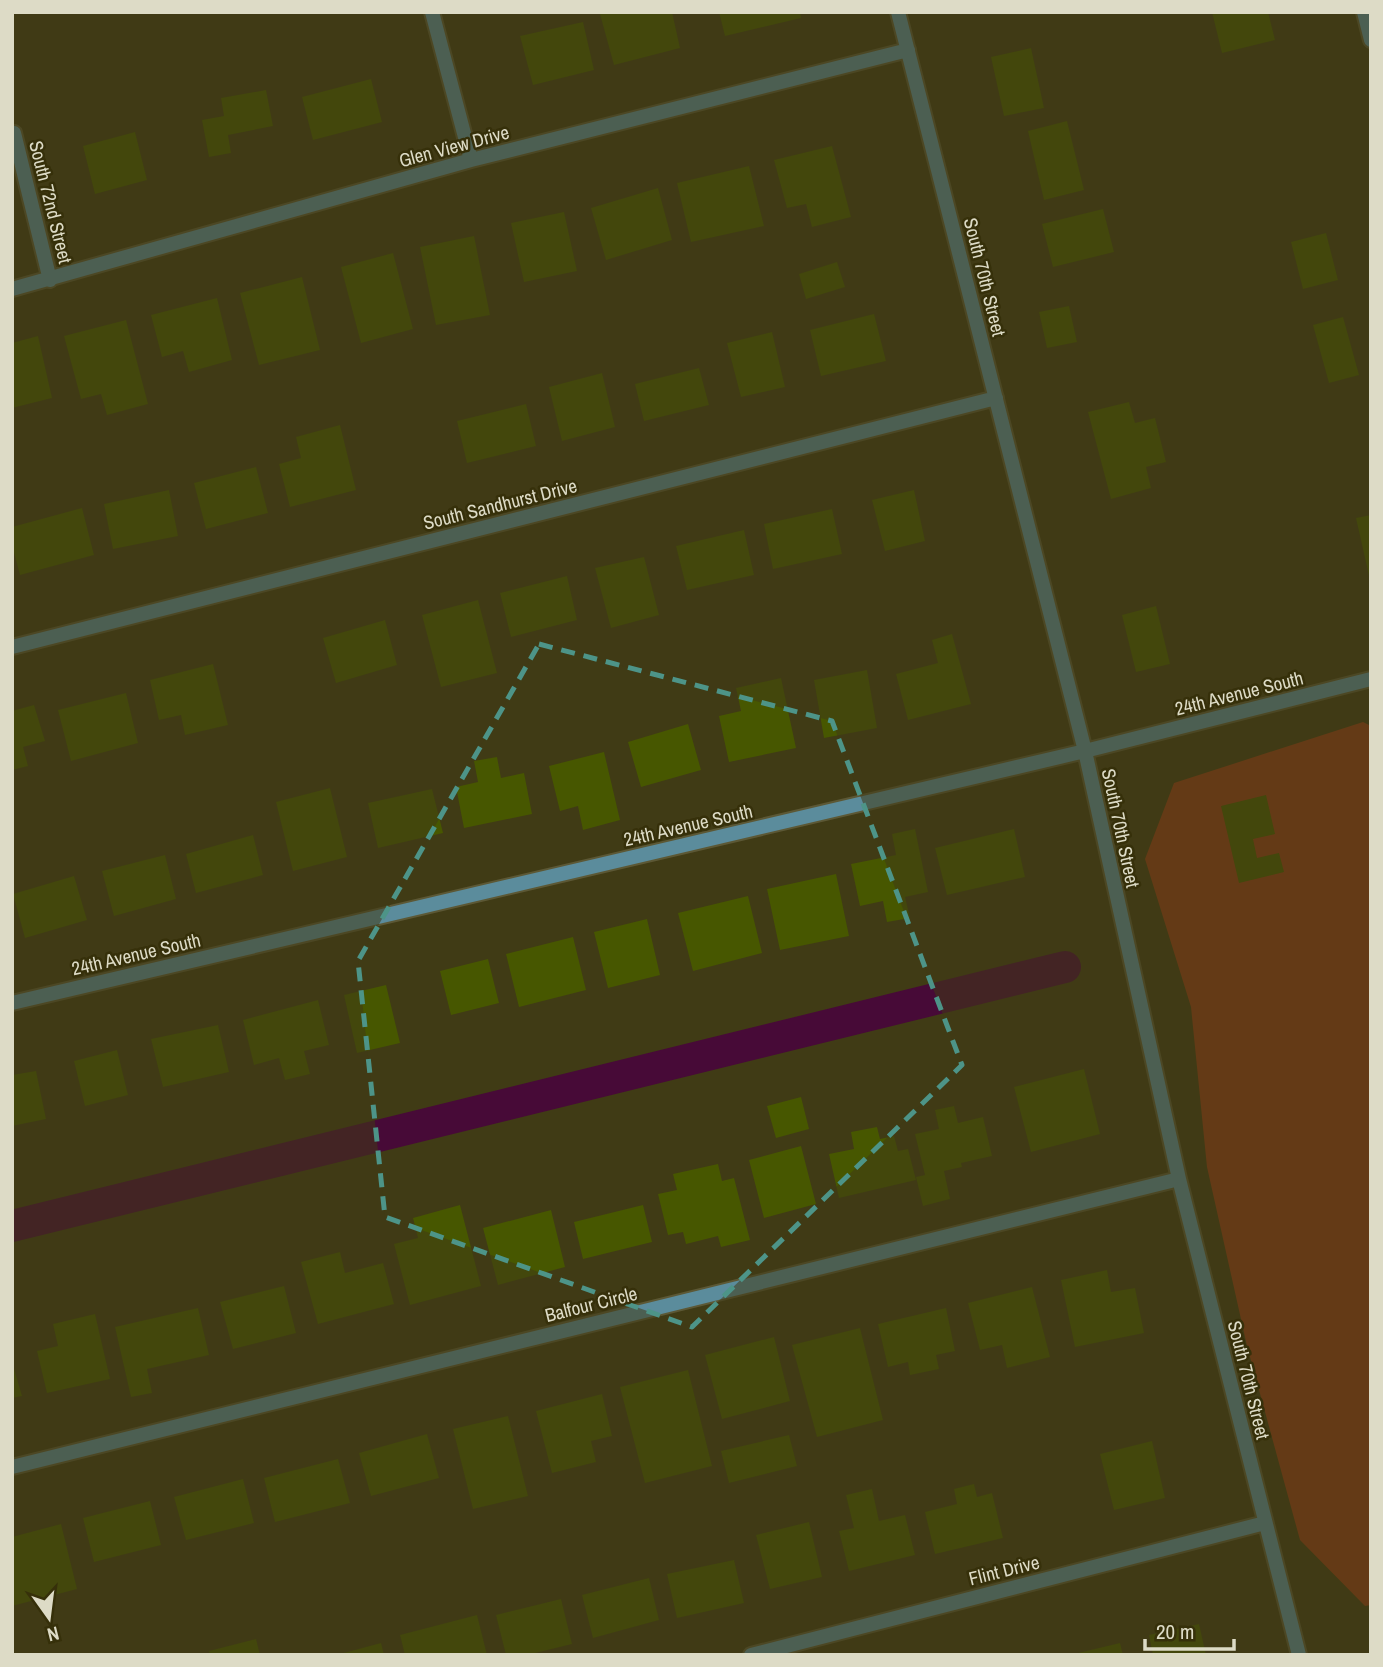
<svg xmlns="http://www.w3.org/2000/svg" width="1383" height="1667" viewBox="0 0 1383 1667" font-family="'Archivo Narrow',sans-serif">
	<style>
		.green { fill: #913b17 }
		.lines { fill: none; stroke-linecap: round; stroke-linejoin: round }
		.canal { stroke: #470a37; stroke-width: 32 }
		.building { fill: #475700 }
		.street-casing { stroke: #5c5835; stroke-width: 18 }
		.street { stroke: #5b8c9c; stroke-width: 14 }
		.marked { fill: none; stroke: #4d9488; stroke-width: 5; stroke-dasharray: 14 9; stroke-linejoin: round }
		.labels { text-anchor: middle; dominant-baseline: central; stroke-width: 5; stroke-linejoin: round; paint-order: stroke }
		.street-label { font-size: 19px; fill: #dddbc6; stroke: #36300a }
	</style>
	<rect width="100%" height="100%" fill="#403b15"/>
	<path class="green" d="M 1363,722 L 1371,726 L 1371,1605 L 1365,1606 L 1300,1540 L 1247,1346 L 1207,1167 L 1191,1007 L 1145,859 L 1174,783 Z"/>
	<g class="lines">
		<path class="canal" d="M 12,1226 L 1065,967"/>
	</g>
	<path class="building" d="M 607,12 L 672,12 L 680,48 L 614,65 L 600,14 Z
		M 719,12 L 800,12 L 801,18 L 725,36 Z
		M 1212,12 L 1268,12 L 1275,40 L 1222,53 Z
		M 583,22 L 594,70 L 533,85 L 520,36 Z
		M 1031,48 L 1044,108 L 1004,116 L 991,57 Z
		M 371,79 L 382,122 L 313,140 L 302,97 Z
		M 266,90 L 273,126 L 228,135 L 231,153 L 209,157 L 202,120 L 224,116 L 221,98 Z
		M 1067,121 L 1084,190 L 1044,200 L 1028,131 Z
		M 135,132 L 147,180 L 95,194 L 83,146 Z
		M 832,146 L 851,217 L 812,227 L 806,204 L 787,208 L 774,160 Z
		M 749,166 L 764,226 L 691,242 L 677,183 Z
		M 658,188 L 672,240 L 606,260 L 591,208 Z
		M 1103,209 L 1114,252 L 1053,267 L 1042,224 Z
		M 564,212 L 577,271 L 524,282 L 511,223 Z
		M 1326,233 L 1338,280 L 1303,289 L 1291,242 Z
		M 474,236 L 490,315 L 436,325 L 420,247 Z
		M 393,253 L 413,329 L 361,343 L 341,267 Z
		M 837,262 L 845,287 L 806,299 L 799,274 Z
		M 302,277 L 320,350 L 259,365 L 240,293 Z
		M 217,298 L 232,360 L 189,372 L 183,351 L 162,357 L 151,315 Z
		M 1069,306 L 1077,342 L 1047,348 L 1039,312 Z
		M 874,314 L 886,361 L 821,376 L 810,330 Z
		M 1343,317 L 1359,375 L 1329,383 L 1313,325 Z
		M 126,320 L 148,404 L 107,415 L 101,394 L 81,399 L 64,336 Z
		M 772,332 L 785,387 L 741,397 L 727,343 Z
		M 38,336 L 52,398 L 12,408 L 12,343 Z
		M 699,368 L 709,405 L 644,421 L 635,384 Z
		M 602,373 L 615,427 L 562,441 L 549,387 Z
		M 1129,402 L 1135,423 L 1155,418 L 1166,462 L 1146,467 L 1151,488 L 1111,499 L 1088,412 Z
		M 526,404 L 536,446 L 467,463 L 457,421 Z
		M 340,425 L 356,490 L 290,507 L 279,464 L 301,458 L 296,437 Z
		M 256,467 L 268,513 L 206,529 L 194,483 Z
		M 169,490 L 178,536 L 113,549 L 104,504 Z
		M 914,490 L 925,541 L 885,551 L 872,500 Z
		M 82,508 L 94,555 L 20,575 L 12,545 L 12,527 Z
		M 832,509 L 842,554 L 773,569 L 764,524 Z
		M 1371,515 L 1371,579 L 1370,580 L 1356,518 Z
		M 744,530 L 754,575 L 687,590 L 676,546 Z
		M 644,557 L 659,615 L 611,628 L 595,568 Z
		M 567,576 L 577,620 L 511,637 L 500,593 Z
		M 478,600 L 497,673 L 441,687 L 422,615 Z
		M 1156,606 L 1170,664 L 1136,672 L 1122,615 Z
		M 385,620 L 397,665 L 336,683 L 323,638 Z
		M 952,634 L 971,704 L 908,720 L 896,674 L 938,663 L 932,640 Z
		M 213,664 L 228,725 L 185,735 L 181,715 L 159,720 L 150,680 Z
		M 867,670 L 877,728 L 824,738 L 814,680 Z
		M 781,678 L 796,748 L 729,762 L 719,716 L 741,711 L 736,688 Z
		M 126,693 L 138,743 L 71,761 L 58,710 Z
		M 34,705 L 45,741 L 23,747 L 28,766 L 12,770 L 12,711 Z
		M 688,724 L 701,770 L 641,787 L 628,742 Z
		M 604,752 L 620,820 L 583,830 L 578,806 L 560,811 L 549,766 Z
		M 497,757 L 501,778 L 524,773 L 532,814 L 464,828 L 456,787 L 478,782 L 474,761 Z
		M 330,788 L 347,857 L 293,871 L 276,802 Z
		M 432,789 L 443,833 L 378,848 L 368,803 Z
		M 1266,795 L 1275,834 L 1253,839 L 1257,858 L 1279,853 L 1284,872 L 1239,883 L 1221,806 Z
		M 915,829 L 928,892 L 905,897 L 910,918 L 887,922 L 883,901 L 860,906 L 851,864 L 896,855 L 892,834 Z
		M 1014,829 L 1025,877 L 947,895 L 935,848 Z
		M 253,835 L 263,875 L 196,893 L 186,854 Z
		M 165,855 L 176,899 L 114,916 L 102,871 Z
		M 836,874 L 849,936 L 780,950 L 767,889 Z
		M 74,876 L 87,920 L 25,938 L 13,894 Z
		M 748,896 L 762,953 L 693,971 L 678,913 Z
		M 647,919 L 660,975 L 608,988 L 594,932 Z
		M 573,937 L 586,990 L 519,1007 L 506,954 Z
		M 488,959 L 499,1003 L 451,1015 L 440,971 Z
		M 386,985 L 400,1043 L 357,1053 L 344,995 Z
		M 318,1000 L 329,1045 L 304,1051 L 310,1074 L 285,1080 L 279,1058 L 254,1065 L 243,1020 Z
		M 218,1025 L 229,1072 L 163,1087 L 151,1039 Z
		M 117,1050 L 128,1095 L 85,1106 L 74,1061 Z
		M 1084,1069 L 1100,1134 L 1031,1152 L 1014,1087 Z
		M 36,1071 L 46,1119 L 12,1126 L 12,1075 Z
		M 801,1097 L 809,1129 L 776,1138 L 767,1106 Z
		M 954,1106 L 958,1123 L 983,1117 L 992,1156 L 961,1163 L 962,1167 L 944,1171 L 950,1199 L 923,1206 L 916,1177 L 925,1175 L 915,1134 L 939,1129 L 935,1110 Z
		M 877,1127 L 880,1139 L 894,1136 L 898,1151 L 908,1149 L 916,1180 L 839,1198 L 829,1154 L 854,1149 L 851,1132 Z
		M 801,1146 L 816,1204 L 764,1218 L 749,1160 Z
		M 718,1164 L 722,1181 L 734,1178 L 750,1240 L 721,1247 L 718,1236 L 686,1244 L 683,1232 L 668,1235 L 658,1194 L 677,1190 L 673,1174 Z
		M 460,1205 L 481,1286 L 410,1305 L 394,1244 L 418,1238 L 413,1218 Z
		M 643,1205 L 652,1242 L 583,1259 L 574,1222 Z
		M 551,1210 L 565,1267 L 498,1285 L 483,1228 Z
		M 340,1252 L 345,1273 L 383,1263 L 394,1304 L 318,1324 L 301,1262 Z
		M 1107,1270 L 1111,1292 L 1135,1288 L 1144,1333 L 1075,1347 L 1061,1280 Z
		M 284,1286 L 296,1333 L 233,1349 L 220,1302 Z
		M 1032,1287 L 1050,1357 L 1007,1368 L 1002,1345 L 980,1350 L 968,1303 Z
		M 198,1308 L 209,1355 L 147,1369 L 152,1393 L 131,1397 L 115,1327 Z
		M 946,1308 L 955,1351 L 936,1355 L 939,1369 L 910,1375 L 908,1362 L 888,1367 L 878,1324 Z
		M 95,1314 L 110,1379 L 47,1393 L 37,1351 L 58,1346 L 53,1324 Z
		M 860,1328 L 883,1420 L 817,1437 L 792,1345 Z
		M 774,1337 L 790,1401 L 722,1419 L 705,1355 Z
		M 12,1362 L 22,1396 L 12,1398 Z
		M 688,1370 L 712,1466 L 645,1483 L 620,1387 Z
		M 602,1394 L 612,1436 L 591,1441 L 596,1462 L 552,1473 L 536,1411 Z
		M 508,1416 L 528,1496 L 473,1509 L 453,1429 Z
		M 427,1434 L 439,1478 L 371,1496 L 359,1453 Z
		M 789,1435 L 797,1466 L 729,1483 L 721,1451 Z
		M 1152,1441 L 1165,1498 L 1114,1510 L 1100,1454 Z
		M 338,1459 L 350,1503 L 275,1522 L 264,1478 Z
		M 243,1479 L 254,1523 L 186,1540 L 174,1497 Z
		M 974,1484 L 977,1497 L 992,1493 L 1003,1538 L 935,1554 L 925,1512 L 957,1504 L 954,1489 Z
		M 872,1489 L 879,1521 L 905,1515 L 915,1555 L 849,1571 L 839,1531 L 854,1528 L 846,1495 Z
		M 150,1501 L 161,1545 L 94,1562 L 83,1518 Z
		M 809,1522 L 822,1577 L 770,1589 L 756,1535 Z
		M 61,1524 L 77,1589 L 12,1606 L 12,1537 Z
		M 734,1560 L 744,1603 L 677,1618 L 667,1574 Z
		M 649,1578 L 659,1620 L 593,1638 L 582,1595 Z
		M 561,1599 L 572,1644 L 527,1655 L 506,1655 L 496,1615 Z
		M 477,1615 L 487,1655 L 405,1655 L 400,1635 Z
		M 1199,1624 L 1206,1655 L 1153,1655 L 1149,1635 Z
		M 256,1639 L 260,1655 L 210,1655 L 209,1651 Z
		M 381,1643 L 384,1655 L 340,1655 L 340,1654 Z
		M 1120,1643 L 1123,1655 L 1074,1655 L 1074,1654 Z"/>
	<g class="lines">
		<g class="street-casing">
			<path id="street" d="M 432,12 L 471,160
				M 898,12 L 1085,751 L 1179,1179 L 1299,1655
				M 1364,12 L 1371,40
				M 14,133 L 50,280
				M 12,289 L 471,160 L 908,50
				M 12,647 L 996,398
				M 12,1003 L 1085,751 L 1371,679
				M 12,1467 L 1179,1179
				M 751,1655 L 1265,1523"/>
		</g>
		<use href="#street" class="street"/>
	</g>
	<path d="M0 0H1383V1667H0ZM 539,644 L 832,721 L 962,1065 L 692,1327 L 385,1217 L 358,961 Z" fill="#403b15" fill-opacity=".55" fill-rule="evenodd"/>
	<path class="marked" d="M 539,644 L 832,721 L 962,1065 L 692,1327 L 385,1217 L 358,961 Z"/>
	<g class="labels">
		<g class="street-label">
			<text transform="translate(454 146) rotate(-15)">Glen View Drive</text>
			<text transform="translate(51 202) rotate(76)">South 72nd Street</text>
			<text transform="translate(985 277) rotate(76)">South 70th Street</text>
			<text transform="translate(500 504) rotate(-14)">South Sandhurst Drive</text>
			<text transform="translate(1239 693) rotate(-14)">24th Avenue South</text>
			<text transform="translate(688 825) rotate(-13)">24th Avenue South</text>
			<text transform="translate(1121 828) rotate(78)">South 70th Street</text>
			<text transform="translate(136 954) rotate(-13)">24th Avenue South</text>
			<text transform="translate(591 1304) rotate(-14)">Balfour Circle</text>
			<text transform="translate(1249 1380) rotate(76)">South 70th Street</text>
			<text transform="translate(1004 1570) rotate(-14)">Flint Drive</text>
		</g>
	</g>
	<rect width="1383" height="1667" fill="none" stroke="#dddbc6" stroke-width="28"/>
	<g transform="translate(49 1618) rotate(166)" stroke="#36300a" stroke-width="5" paint-order="stroke">
	<path d="M0-5L12 26L0 18L-12 26Z" fill="#dddbc6"/>
	<text y="-10" font-size="19" font-weight="bold" text-anchor="middle" fill="#dddbc6">N</text>
	</g>
	<path d="M1145 1639v10h89v-10" fill="none" stroke="#dddbc6" stroke-width="3.5"/>
	<text x="1156" y="1639" font-size="21" fill="#dddbc6" stroke="#36300a" stroke-width="5" paint-order="stroke">20 m</text>
</svg>
